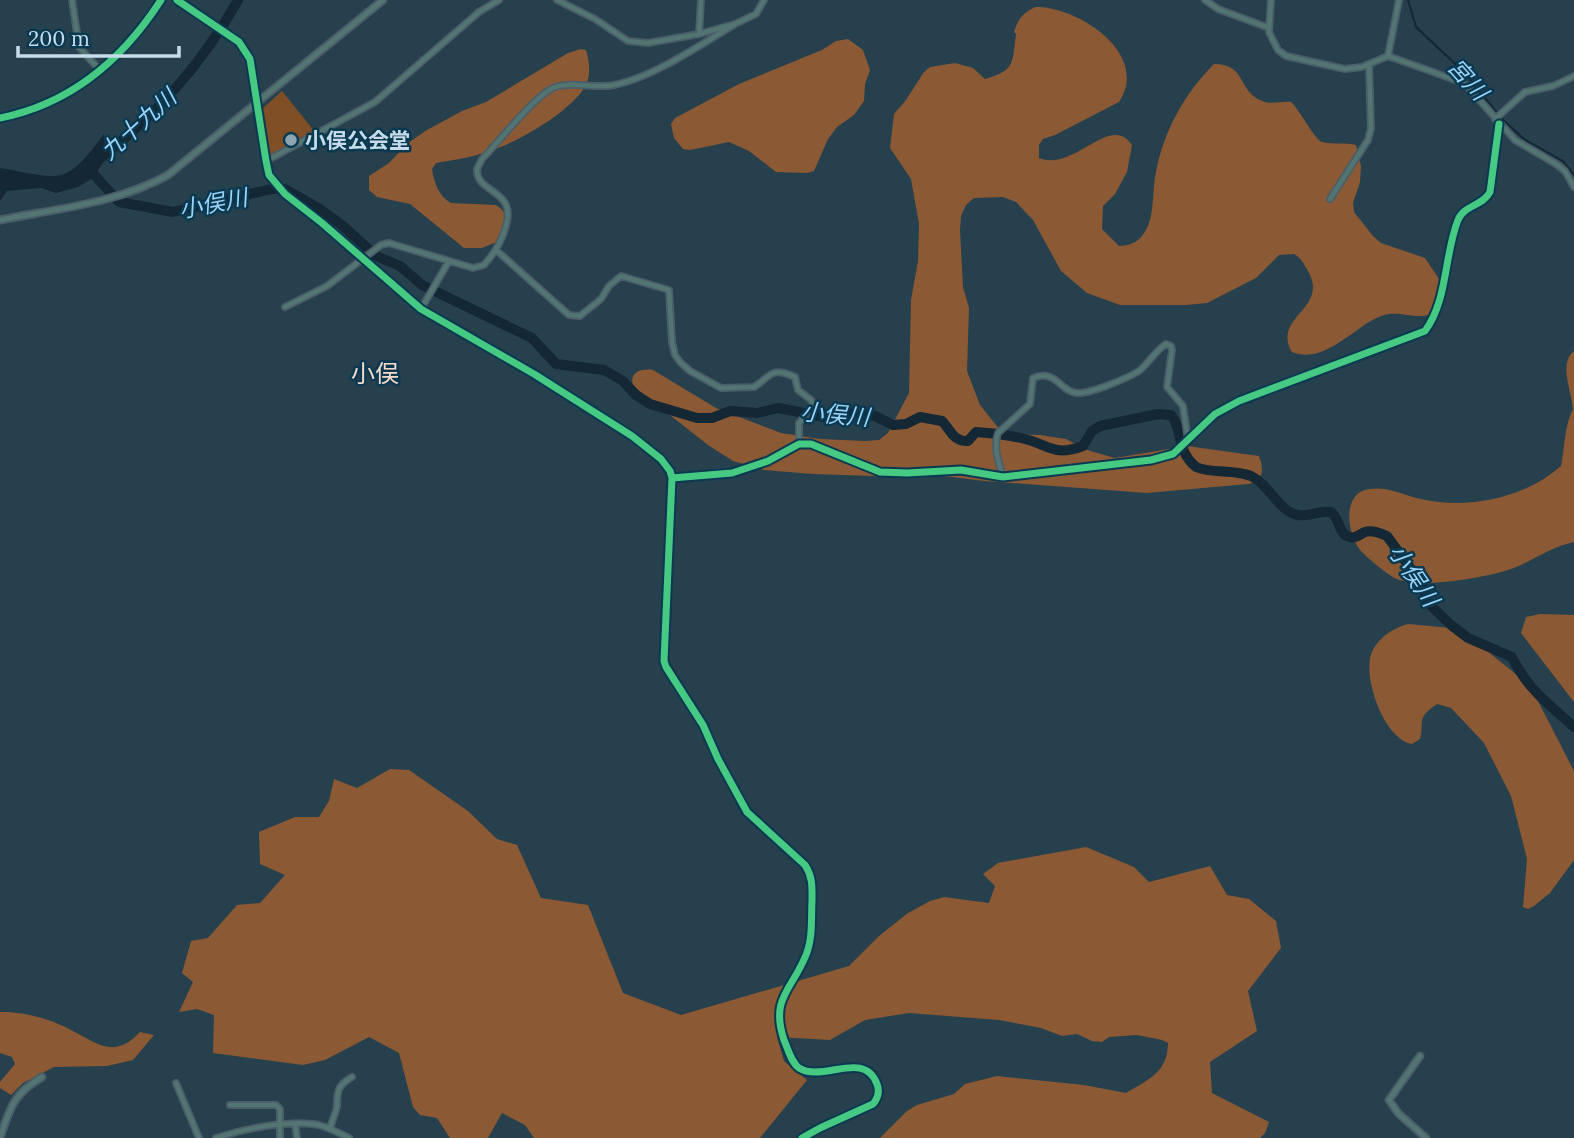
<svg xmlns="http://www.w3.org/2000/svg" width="1574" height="1138" viewBox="0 0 1574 1138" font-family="Lora,'Noto Sans JP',serif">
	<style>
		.green { fill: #804f25 }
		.forest { fill: #8b5933 }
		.water { fill: #132734 }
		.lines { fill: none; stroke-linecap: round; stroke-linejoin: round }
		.stream { stroke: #132734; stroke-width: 2 }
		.river { stroke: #132734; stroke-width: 10 }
		.minor-casing { stroke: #4a5e69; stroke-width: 8 }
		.tertiary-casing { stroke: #4a5e69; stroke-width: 9 }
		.minor { stroke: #527572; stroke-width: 4.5 }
		.tertiary { stroke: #527572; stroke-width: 5 }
		.cycleway-casing { stroke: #0b3951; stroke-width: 11 }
		.cycleway { stroke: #46c982; stroke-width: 7 }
		.poi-dot { fill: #8ea5b4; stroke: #0b3951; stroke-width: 2.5 }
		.labels { text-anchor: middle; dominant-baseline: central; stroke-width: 5; stroke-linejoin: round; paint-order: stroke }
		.poi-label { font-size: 21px; font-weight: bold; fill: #c6dceb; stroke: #0b3951; text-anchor: start }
		.water-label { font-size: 23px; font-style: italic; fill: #99d5f9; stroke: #0b3951 }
		.quarter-label { font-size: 24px; fill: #f7dbc8; stroke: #0b3951 }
	</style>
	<rect width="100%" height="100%" fill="#27404d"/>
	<path class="green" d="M 282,91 L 315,132 L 270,156 L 262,109 Z"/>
	<path class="forest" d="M 1035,7 C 1078,6 1151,54 1119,102 L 1055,135 L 1043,139 L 1039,145 L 1039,158 C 1075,172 1110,112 1132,145 L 1127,172 L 1115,194 L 1103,206 L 1102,229 L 1119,246 C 1131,246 1140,241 1146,230 C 1155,214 1152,190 1156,172 C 1164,130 1185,93 1214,64 C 1247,64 1237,91 1262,101 C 1271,105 1281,101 1291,102 C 1300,110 1314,139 1322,142 C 1332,145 1346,142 1356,145 L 1361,166 L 1360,182 L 1353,203 L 1354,212 L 1373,236 L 1381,243 L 1425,258 L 1445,288 L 1440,310 C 1419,324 1401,308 1381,316 C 1353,327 1325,365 1292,352 C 1271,317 1330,309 1308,271 C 1304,264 1301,258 1294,254 L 1279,255 L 1256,278 L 1207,303 L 1186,305 L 1120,305 L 1087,293 L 1061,271 L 1033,220 L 1016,202 L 1003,197 L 974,198 L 966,205 L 961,216 L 960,230 L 963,287 L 969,308 L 967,371 L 980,405 L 1000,430 L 1008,434 L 1040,435 L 1066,439 L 1087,450 L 1115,458 L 1187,446 L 1259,456 C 1264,469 1264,481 1248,484 L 1147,493 L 984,481 L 928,474 L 903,477 L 813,474 L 764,470 L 733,461 L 708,445 L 633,386 C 629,372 641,368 653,370 L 716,408 L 781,433 L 820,439 L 865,441 L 879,440 L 888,433 L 909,393 L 911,300 L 918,261 L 919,224 L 911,179 L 890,148 L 894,114 L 906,100 L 924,72 L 930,67 L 955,63 L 973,68 L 985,79 C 1016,70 1012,63 1016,34 L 1014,32 C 1018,19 1023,13 1035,7 Z
		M 848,39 L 863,50 L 870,70 L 865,84 L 864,101 L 854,115 L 837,127 L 828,139 L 814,171 L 807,173 L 776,172 L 749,151 L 729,142 L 690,150 L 683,149 L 674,138 L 671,124 L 675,118 L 739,84 L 822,50 L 836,41 Z
		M 581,49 L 586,50 C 589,60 591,73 587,82 C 577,109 516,143 490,151 C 473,157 454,160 436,163 L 432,169 C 434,182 439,197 451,203 L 496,205 C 512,215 506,227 499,241 L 482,248 L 464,248 L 410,204 L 377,197 L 369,190 L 369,176 L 389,163 L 408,143 L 427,130 L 462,111 L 486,102 L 568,53 Z
		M 1574,351 L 1574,542 C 1549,547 1529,564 1505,571 C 1481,578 1423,588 1399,580 C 1387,575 1370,560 1361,551 C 1347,535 1341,493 1369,489 C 1388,486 1403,495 1421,499 C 1468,510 1525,498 1561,466 C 1565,447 1564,427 1573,409 C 1572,392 1558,364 1574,351 Z
		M 1540,614 L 1574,615 L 1574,702 L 1521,633 L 1526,617 Z
		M 1408,624 L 1451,628 L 1486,650 L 1522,679 L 1539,703 L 1574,771 L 1574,860 L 1550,893 L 1534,906 L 1528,909 L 1523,907 L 1527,859 L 1511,796 L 1484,743 L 1451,708 L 1437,704 C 1415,719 1425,721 1420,739 L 1412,744 C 1385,740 1363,680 1371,655 C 1376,639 1393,628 1408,624 Z
		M 390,769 L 409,770 L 468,811 L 497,839 L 517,845 L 541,898 L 588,905 L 623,993 L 681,1015 L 849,966 L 879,936 L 908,913 L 930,901 L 944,897 L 989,903 L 995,886 L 983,874 L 998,863 L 1086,847 L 1134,867 L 1149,882 L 1210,866 L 1227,895 L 1249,899 L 1276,921 L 1281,948 L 1248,991 L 1257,1031 L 1210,1062 L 1212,1093 L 1269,1122 L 1265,1133 L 1260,1138 L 880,1138 L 907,1111 L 917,1105 L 954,1094 L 965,1084 L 997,1076 L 1084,1085 L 1126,1093 C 1148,1080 1168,1072 1168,1043 L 1162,1040 L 1137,1035 L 1109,1037 L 1102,1042 L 1092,1041 L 1077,1034 L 1062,1036 L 1041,1028 L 999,1020 L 909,1013 L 865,1020 L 830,1040 L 777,1037 L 784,1061 L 807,1080 L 760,1138 L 534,1138 L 525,1125 L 502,1113 L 488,1138 L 450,1138 L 437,1118 L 420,1115 L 413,1107 L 399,1053 L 369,1037 L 325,1060 L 303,1065 L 213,1053 L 214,1015 L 197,1009 L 179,1012 L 193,982 L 182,973 L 191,941 L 208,938 L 237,905 L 260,903 L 285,875 L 260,864 L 259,832 L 295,817 L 319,817 L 329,801 L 334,779 L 357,788 Z
		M 0,1012 C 22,1011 51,1019 71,1030 C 97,1043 114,1060 140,1032 L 154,1035 L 133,1060 L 107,1066 L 54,1067 L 23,1083 L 11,1095 L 0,1088 L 0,1082 L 15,1064 L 12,1057 L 0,1053 Z"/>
	<path class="water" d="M 104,134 L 106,158 L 93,178 L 78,187 L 56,193 L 41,188 L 7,191 L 0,201 L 0,168 C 16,170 39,177 55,176 C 76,175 92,149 104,134 Z"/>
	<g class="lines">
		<path class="stream" d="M 1408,0 L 1416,27 L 1466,74 L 1502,119 L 1524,139 L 1563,161 L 1574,175"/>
		<path class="river" d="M 97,161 C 156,115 201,66 238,0
			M 88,168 L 119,202 L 173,212 L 272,189 L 285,189 L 320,209 L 343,226 L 376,256 L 400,266 L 422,285 L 532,338 L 556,364 L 604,370 L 623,381 L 636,395 L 650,404 L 697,418 L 712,418 L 730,411 L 757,413 L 778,408 L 825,417 L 846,413 L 875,416 L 893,425 L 906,424 L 920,417 L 942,421 C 951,430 952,441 968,441 L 976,432 C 991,433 1009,435 1025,439 C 1049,445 1054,457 1083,446 L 1092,431 L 1100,426 L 1158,414 L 1171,415 C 1184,431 1175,449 1196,467 C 1213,474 1233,469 1251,476 C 1269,484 1280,513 1298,515 C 1309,517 1319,510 1331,512 C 1340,518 1338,535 1350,537 C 1355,539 1360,534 1365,532 C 1373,530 1380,533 1387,536 L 1422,584 L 1427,602 L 1451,625 L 1468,638 L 1512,657 C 1527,689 1549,704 1574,727"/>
		<g class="minor-casing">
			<path id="minor" d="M 72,0 L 79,47 L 97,67
				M 557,0 L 595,19 L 628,41 L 648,43 L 699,34 L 735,24 L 756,14 L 764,0
				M 1205,0 L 1218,9 L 1269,28
				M 1271,0 L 1269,32 L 1278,50 L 1286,56 L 1345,69 L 1362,67 L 1388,56 L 1461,82 L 1466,85 L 1515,140 L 1556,164 L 1565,171 L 1574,187
				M 699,34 L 701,0
				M 1388,56 L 1399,0
				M 1495,119 L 1525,92 L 1553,86 L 1574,76
				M 266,161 L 375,102 L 479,12 L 499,0
				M 1330,199 L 1368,140 L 1371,128 L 1369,64
				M 496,250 L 569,315 L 580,316 L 601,299 L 609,286 L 621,276 L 669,290 L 672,342 L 675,355 L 680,362 L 690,371 L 721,388 L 754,387 C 772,376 770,366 795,377 L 798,390 L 811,400 L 814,405 L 799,423 L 799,444
				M 285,307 L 327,286 L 381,245 L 389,243 L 473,268 L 484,265 C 493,255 500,244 504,232 C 521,187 476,196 477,169 L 482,159 C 498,143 536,94 555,87 C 573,81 596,89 614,85 C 652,78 702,44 735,24
				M 421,309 L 449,261
				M 1003,477 C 999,463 993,448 998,433 L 1030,404 L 1033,378 C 1057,369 1059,391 1077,393 C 1090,394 1128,378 1139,371 C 1149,363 1155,351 1166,344 L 1171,346 L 1172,350 L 1167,387 L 1183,406 L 1188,440
				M 672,478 L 732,473 L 768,461 L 799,444 L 811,444 L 880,472 L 907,473 L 961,470 L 1003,477 L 1151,460 L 1173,454 L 1215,414 L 1239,401 L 1425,331 C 1448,300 1444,255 1458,220 C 1464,205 1483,206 1490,192 L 1499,124
				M 176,1083 L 199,1138
				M 230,1105 L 276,1105 L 280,1109 L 280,1138
				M 295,1124 L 297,1138
				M 330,1128 C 332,1121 336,1113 337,1106 C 337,1091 338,1085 352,1077
				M 216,1138 C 243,1129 291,1119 319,1125 C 330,1128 339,1133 349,1138"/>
		</g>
		<g class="tertiary-casing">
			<path id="tertiary" d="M 177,0 L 239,42 L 250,59 L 266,161 L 269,175 L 285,194 L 322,223 L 421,309 L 534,374 L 632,436 L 661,459 L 670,471 L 672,478 L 664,661 L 666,667 L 703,725 L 718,759 L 747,812 L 805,865 C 813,877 812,888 812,901 C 811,919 813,938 806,955 C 792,990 770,998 784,1040 C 788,1049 791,1062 799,1068 C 823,1083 864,1049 877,1084 C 880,1092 878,1098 873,1104 L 820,1128 L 802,1138
				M 0,220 C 56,209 118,203 168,175 L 383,0
				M 1420,1056 L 1389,1100 L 1398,1113 L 1426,1138
				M 0,1138 C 10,1108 13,1094 42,1077"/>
		</g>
		<use href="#minor" class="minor"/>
		<use href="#tertiary" class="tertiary"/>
		<g class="cycleway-casing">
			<path id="cycleway" d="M 177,0 L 239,42 L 250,59 L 266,161 L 269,175 L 285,194 L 322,223 L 421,309 L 534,374 L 632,436 L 661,459 L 670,471 L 672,478 L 664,661 L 666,667 L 703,725 L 718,759 L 747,812 L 805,865 C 813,877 812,888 812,901 C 811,919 813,938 806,955 C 792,990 770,998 784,1040 C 788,1049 791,1062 799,1068 C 823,1083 864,1049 877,1084 C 880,1092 878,1098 873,1104 L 820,1128 L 802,1138
				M 0,118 C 70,104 123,59 161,0
				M 672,478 L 732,473 L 768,461 L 799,444 L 811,444 L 880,472 L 907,473 L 961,470 L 1003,477 L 1151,460 L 1173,454 L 1215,414 L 1239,401 L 1425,331 C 1448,300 1444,255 1458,220 C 1464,205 1483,206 1490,192 L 1499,124"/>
		</g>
		<use href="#cycleway" class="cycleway"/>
	</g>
	<circle class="poi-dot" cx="291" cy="140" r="7"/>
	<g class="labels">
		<g class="poi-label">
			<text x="305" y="140">小俣公会堂</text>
		</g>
		<g class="water-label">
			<text transform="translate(1468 79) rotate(48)">宮川</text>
			<text transform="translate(138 124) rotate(-42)">九十九川</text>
			<text transform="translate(213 203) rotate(-11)">小俣川</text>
			<text transform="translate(835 414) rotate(5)">小俣川</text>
			<text transform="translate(1414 575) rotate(56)">小俣川</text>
		</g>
		<g class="quarter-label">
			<text x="375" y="373">小俣</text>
		</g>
	</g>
	<path d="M18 46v10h161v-10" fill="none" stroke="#c6dceb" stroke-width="3.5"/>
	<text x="28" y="46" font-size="21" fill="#c6dceb" stroke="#0b3951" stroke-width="5" paint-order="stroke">200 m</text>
</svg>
